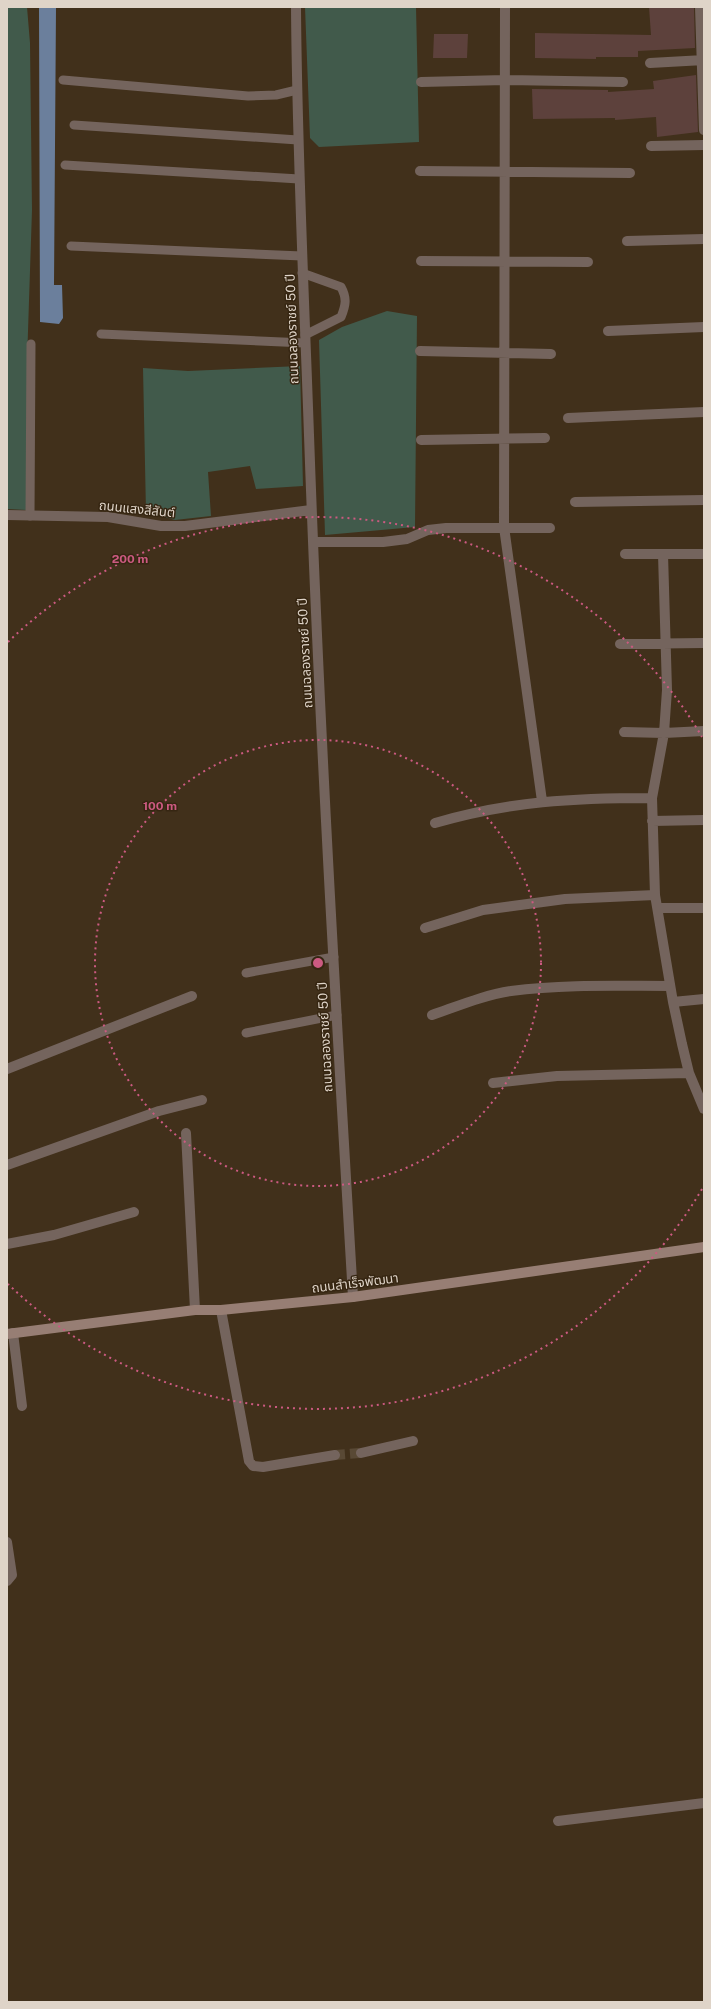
<svg xmlns="http://www.w3.org/2000/svg" width="711" height="2009" viewBox="0 0 711 2009" font-family="'Public Sans','Noto Sans Thai',sans-serif">
	<style>
		.green { fill: #415a4b }
		.water { fill: #6b7f9c }
		.building { fill: #5d413c }
		.lines { fill: none; stroke-linecap: round; stroke-linejoin: round }
		.street-tunnel { stroke: #594935; stroke-width: 10; stroke-dasharray: 10 5; stroke-linecap: butt }
		.lane { stroke: #74645d; stroke-width: 9 }
		.street { stroke: #74645d; stroke-width: 10 }
		.secondary { stroke: #977e74; stroke-width: 10 }
		.ring { fill: none; stroke: #cc5a81; stroke-width: 2; stroke-dasharray: 2 4 }
		.labels { text-anchor: middle; dominant-baseline: central; stroke-width: 3; stroke-linejoin: round; paint-order: stroke }
		.street-label { font-size: 13px; fill: #dfd4c8; stroke: #362612 }
		.centre { fill: #cc5a81; stroke: #362612; stroke-width: 2 }
		.ring-label { font-size: 12px; text-anchor: middle; font-weight: bold; fill: #cc5a81; stroke: #362612; stroke-width: 3; stroke-linejoin: round; paint-order: stroke }
	</style>
	<rect width="100%" height="100%" fill="#41301b"/>
	<path class="green" d="M 7,7 L 27,7 L 30,43 L 32,210 L 27,362 L 27,510 L 7,509 Z
		M 305,7 L 416,7 L 419,142 L 319,147 L 310,138 Z
		M 387,311 L 417,316 L 415,527 L 325,535 L 319,340 L 342,327 Z
		M 300,366 L 303,486 L 256,489 L 250,466 L 208,472 L 211,516 L 175,520 L 146,512 L 143,368 L 188,371 Z"/>
	<path class="water" d="M 39,7 L 56,7 L 54,285 L 62,285 L 63,318 L 59,324 L 40,322 Z"/>
	<path class="building" d="M 649,7 L 694,7 L 695,48 L 638,51 L 638,57 L 596,57 L 596,59 L 535,58 L 535,33 L 651,35 Z
		M 434,34 L 468,34 L 467,58 L 433,58 Z
		M 696,75 L 698,132 L 657,137 L 656,117 L 615,120 L 615,118 L 533,119 L 532,89 L 608,90 L 608,92 L 654,89 L 653,81 Z"/>
	<g class="lines">
		<path class="street-tunnel" d="M 335,1455 L 361,1453"/>
		<path class="lane" d="M 63,80 L 248,96 L 276,95 L 297,90
			M 74,125 L 298,140
			M 65,165 L 299,179
			M 71,246 L 302,256
			M 302,273 L 341,287 C 347,298 346,305 341,317 L 305,335
			M 101,334 L 305,343
			M 30,516 L 31,344
			M 246,973 L 334,957
			M 246,1033 L 337,1015"/>
		<path class="street" d="M 296,7 C 297,150 304,292 309,435 C 319,723 336,1010 353,1297
			M 505,7 L 504,527 L 542,801
			M 700,7 L 704,130
			M 650,63 L 704,60
			M 421,82 L 505,80 L 623,82
			M 651,146 L 704,145
			M 420,171 L 630,173
			M 627,241 L 704,239
			M 421,261 L 588,262
			M 608,331 L 704,327
			M 420,351 L 551,354
			M 568,418 L 704,412
			M 421,440 L 545,438
			M 575,502 L 704,500
			M 7,515 L 108,517 L 161,526 L 185,526 L 311,510
			M 313,542 L 383,542 L 407,539 L 428,530 L 446,528 L 550,528
			M 625,554 L 704,554
			M 663,554 L 667,690 L 664,733 L 652,798 L 655,895 L 673,1002 L 682,1044 L 689,1073 L 704,1109
			M 620,644 L 704,643
			M 624,732 L 664,733 L 704,731
			M 652,821 L 704,820
			M 435,823 C 510,801 574,798 652,798
			M 658,908 L 704,908
			M 425,928 L 483,910 L 565,899 L 655,895
			M 673,1002 L 704,999
			M 432,1015 C 458,1006 484,995 511,991 C 564,984 617,986 670,986
			M 7,1069 L 192,996
			M 493,1083 L 557,1076 L 689,1073
			M 186,1133 L 195,1310
			M 7,1165 L 159,1111 L 202,1100
			M 7,1244 L 54,1235 L 134,1212
			M 221,1310 L 249,1461 L 253,1466 L 263,1467 L 335,1455
			M 13,1333 L 22,1406
			M 361,1453 L 413,1441
			M 7,1542 L 12,1575 L 7,1581
			M 558,1821 L 704,1803"/>
		<path class="secondary" d="M 7,1334 L 195,1310 L 221,1310 L 353,1297 L 704,1247"/>
	</g>
	<g class="ring">
		<circle cx="318" cy="963" r="223"/>
		<path d="M702 1189A446 446 0 0 1 8 1284M8 642A446 446 0 0 1 702 737"/>
	</g>
	<g class="labels">
		<g class="street-label">
			<text transform="translate(292 329) rotate(-92)">ถนนฉลองราชย์ 50 ปี</text>
			<text transform="translate(137 509) rotate(6)">ถนนแสงสีสันต์</text>
			<text transform="translate(305 653) rotate(-93)">ถนนฉลองราชย์ 50 ปี</text>
			<text transform="translate(325 1037) rotate(-93)">ถนนฉลองราชย์ 50 ปี</text>
			<text transform="translate(355 1283) rotate(-7)">ถนนสำเร็จพัฒนา</text>
		</g>
	</g>
	<circle cx="318" cy="963" r="6" class="centre"/>
	<g class="ring-label">
		<text x="130" y="563">200 m</text>
		<text x="160" y="810">100 m</text>
	</g>
	<rect width="711" height="2009" fill="none" stroke="#dfd4c8" stroke-width="16"/>
</svg>
